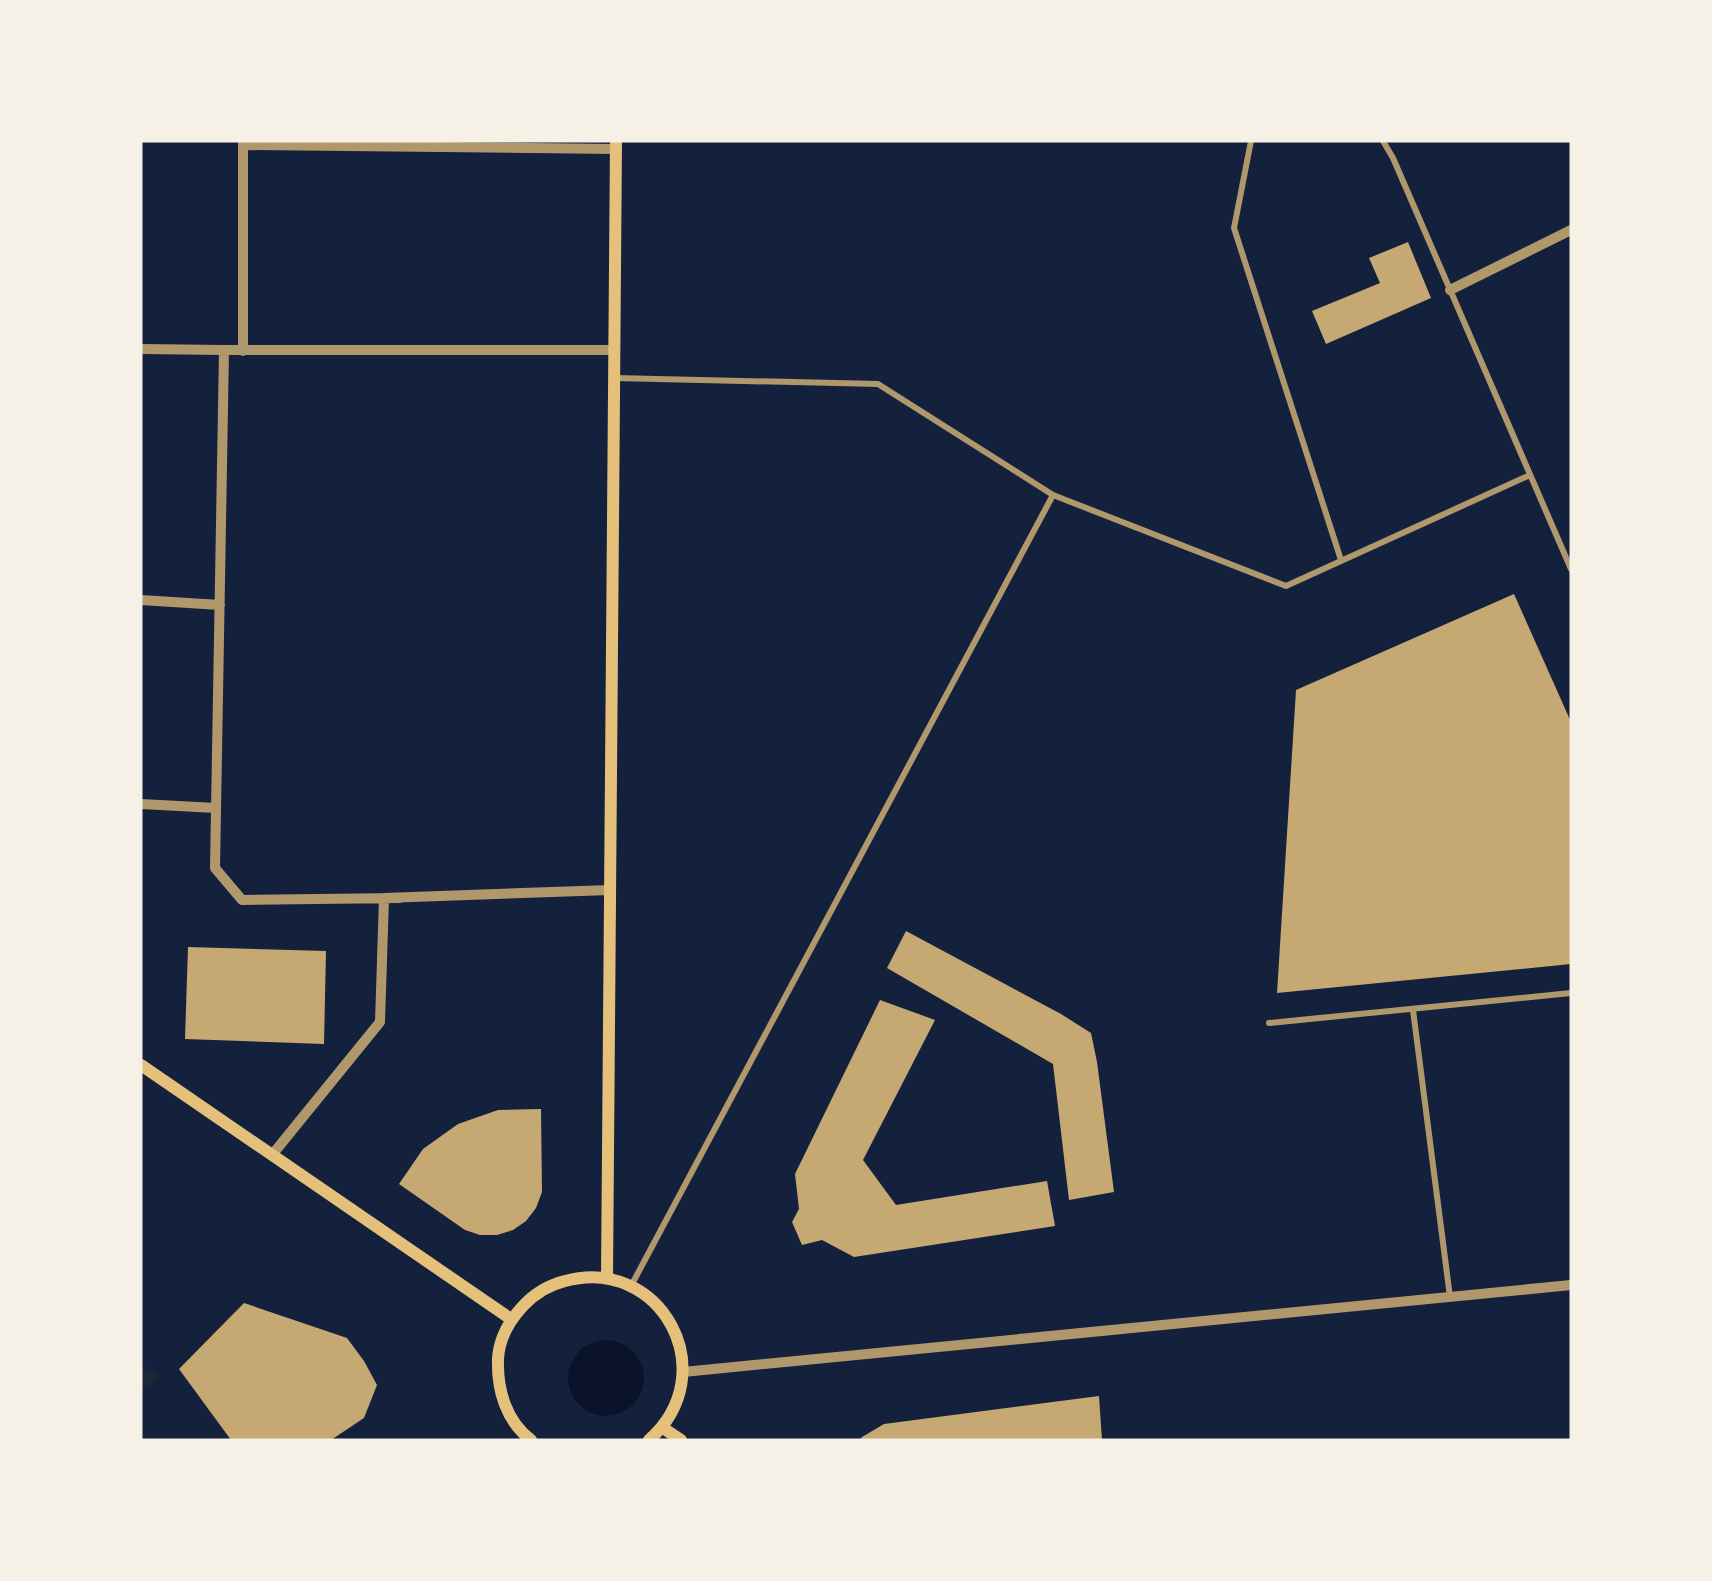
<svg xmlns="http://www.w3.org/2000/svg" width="1712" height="1581" viewBox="0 0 1712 1581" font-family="Signika,sans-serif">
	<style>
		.green { fill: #1d2539 }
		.water { fill: #0b132b }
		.building { fill: #c6a872 }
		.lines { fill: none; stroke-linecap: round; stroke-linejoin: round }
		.minor { stroke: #b1986c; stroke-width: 6 }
		.tertiary { stroke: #b1986c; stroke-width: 10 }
		.secondary { stroke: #e5c07b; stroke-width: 12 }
	</style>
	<rect width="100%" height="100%" fill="#14213d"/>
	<path class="green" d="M 141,1364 L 160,1377 L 141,1390 Z"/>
	<path class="water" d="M568 1378a38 38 0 1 1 76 0a38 38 0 1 1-76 0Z"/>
	<path class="building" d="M 1408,242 L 1431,298 L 1326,344 L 1312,311 L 1380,283 L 1369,258 Z
		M 1514,594 L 1571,722 L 1571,964 L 1277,993 L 1296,690 Z
		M 906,931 L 1061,1014 L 1091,1033 L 1097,1062 L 1114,1192 L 1069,1200 L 1053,1064 L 887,968 Z
		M 188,947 L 326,951 L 324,1044 L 185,1039 Z
		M 880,1000 L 935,1020 L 863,1160 L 896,1205 L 1047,1181 L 1055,1226 L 854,1257 L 822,1240 L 802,1245 L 792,1222 L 799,1209 L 795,1174 Z
		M 541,1109 L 542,1192 L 536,1208 L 526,1221 L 513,1230 L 497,1235 L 480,1235 L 465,1230 L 399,1184 L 423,1149 L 458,1124 L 498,1110 Z
		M 244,1303 L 347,1338 L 364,1361 L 377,1385 L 364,1418 L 331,1440 L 231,1440 L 179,1369 Z
		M 1099,1396 L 1102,1440 L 860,1440 L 862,1437 L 884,1424 Z"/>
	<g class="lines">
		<path class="minor" d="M 1251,141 L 1234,228 L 1341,560
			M 1383,141 L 1393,158 L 1571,569
			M 614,378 L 878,384 L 1053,495 L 1286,586 L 1530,475
			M 1413,1010 L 1450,1297
			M 1269,1023 L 1571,993
			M 631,1286 L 1053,495"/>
		<path class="tertiary" d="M 243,145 L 616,149
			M 1450,290 L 1571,230
			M 141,349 L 224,350
			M 243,351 L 243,141
			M 141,600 L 220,605
			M 141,804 L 216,808
			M 400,898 L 242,900 L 215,868 L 224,350 L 614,350
			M 272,1155 L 380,1022 L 384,898 L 610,890
			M 683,1372 L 1571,1285"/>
		<path class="secondary" d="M 141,1065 L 511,1319
			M 607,1278 L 616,141
			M 663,1428 L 681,1440
			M 531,1440 C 506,1421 497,1390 498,1359 C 499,1339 509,1321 523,1306 C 534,1294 549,1285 565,1281 C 661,1255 725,1373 649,1440"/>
	</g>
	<rect width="1712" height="1581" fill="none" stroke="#f6f1e7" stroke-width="285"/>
</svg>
